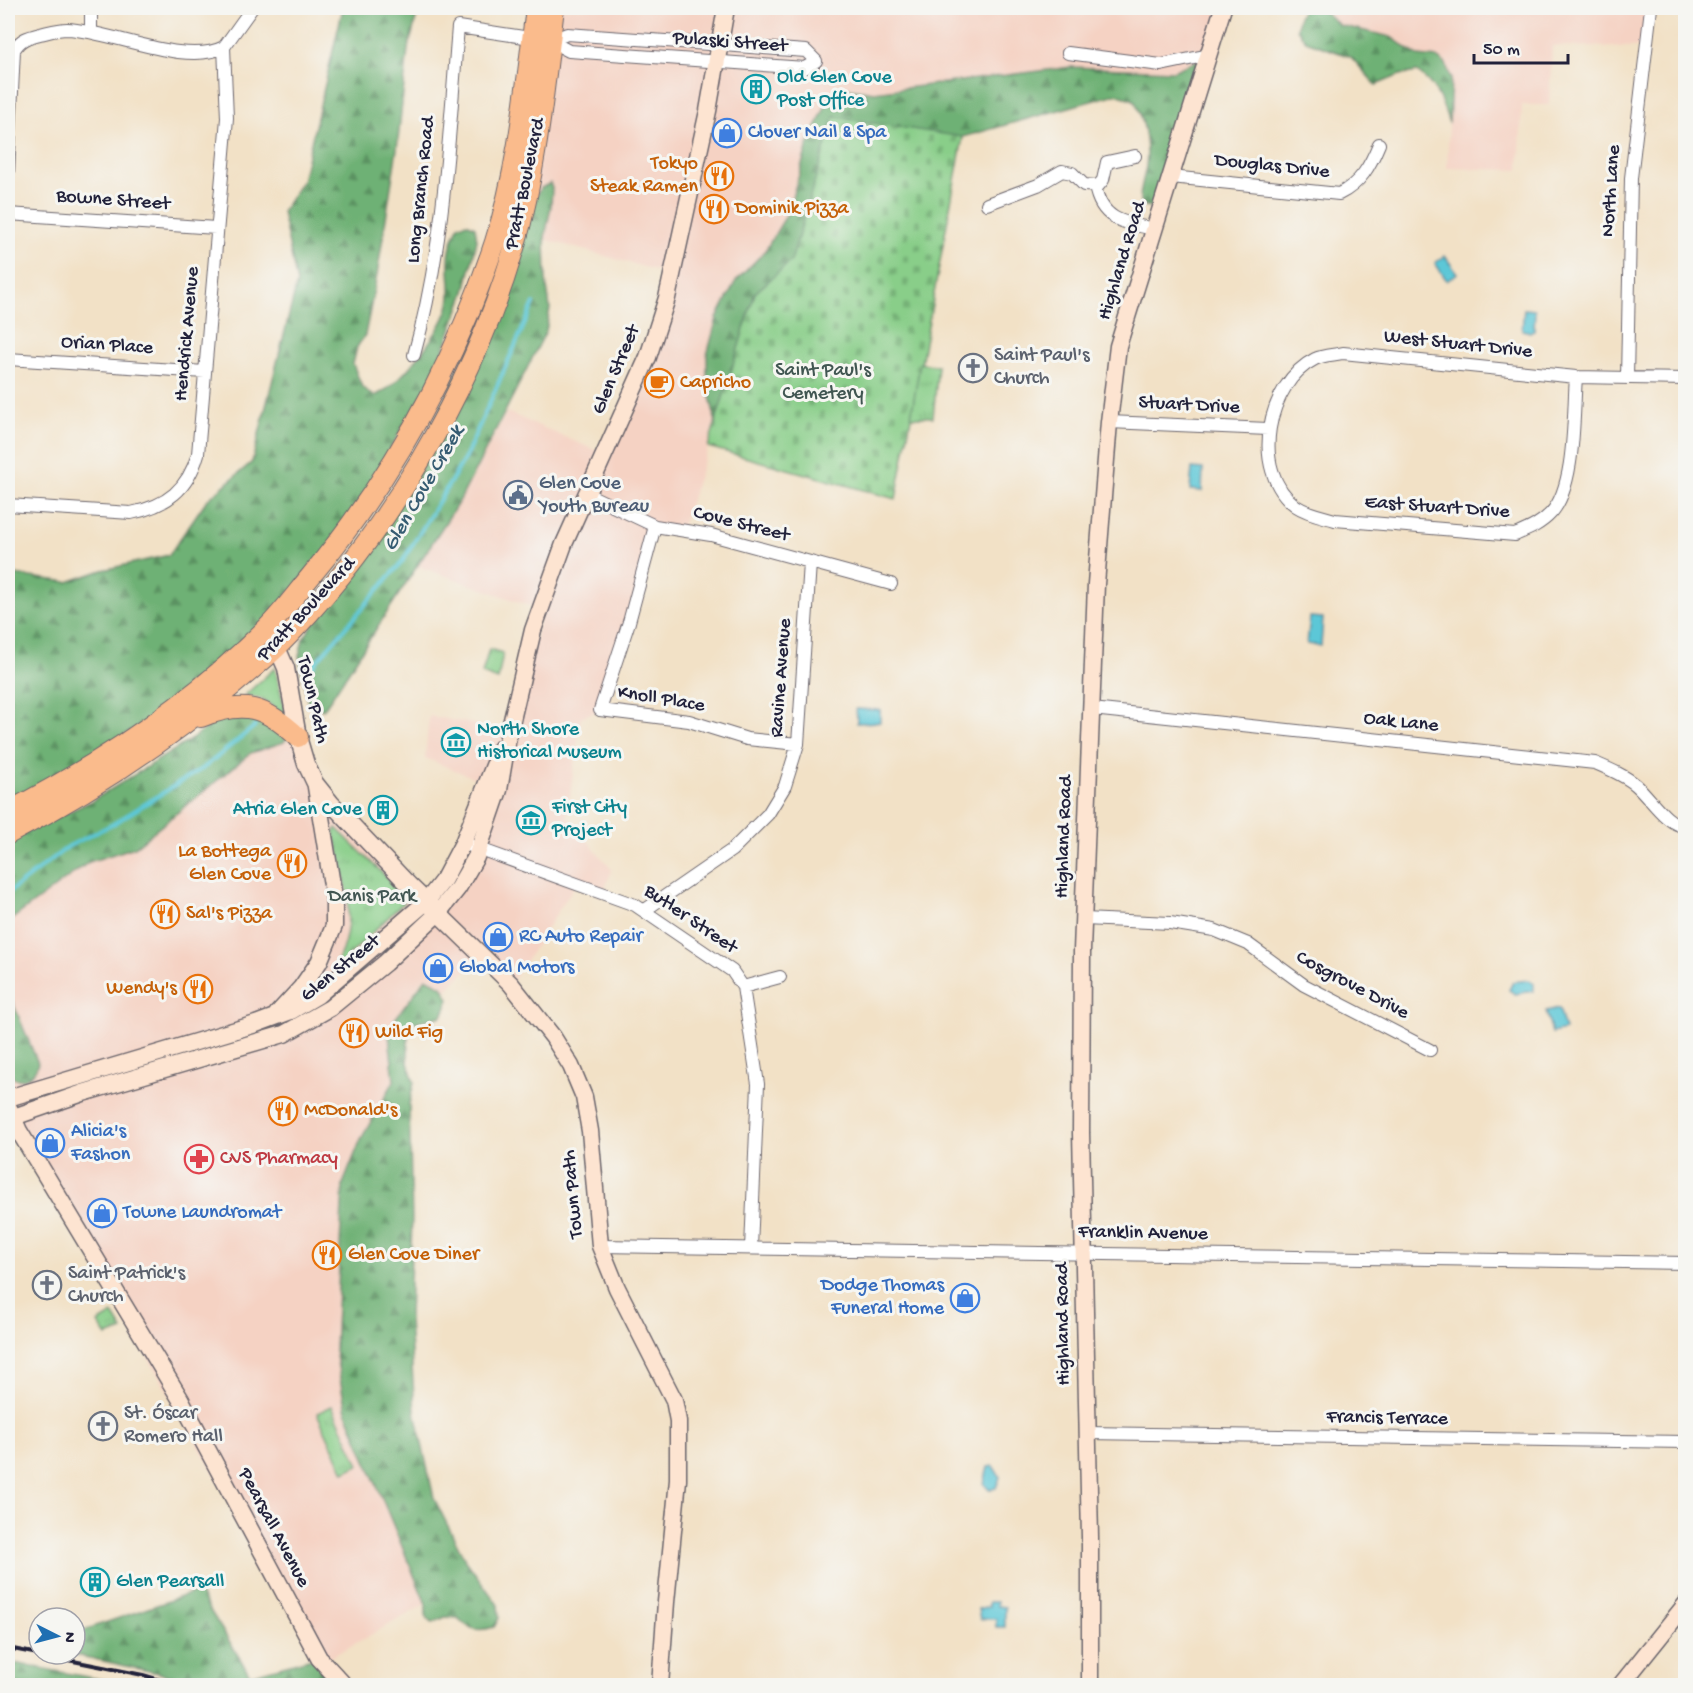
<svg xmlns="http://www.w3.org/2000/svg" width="1693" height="1693" viewBox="0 0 1693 1693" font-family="'Gochi Hand',sans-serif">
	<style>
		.built { fill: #f5d2c3 }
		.green { fill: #89ce89; stroke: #567862; stroke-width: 1.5 }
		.forest { fill: url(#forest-firs); stroke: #486a58; stroke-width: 1.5 }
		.cemetery { fill: url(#cemetery-stones); stroke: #567862; stroke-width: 1.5 }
		.park { fill: url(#park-tufts); stroke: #567862; stroke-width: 1.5 }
		.water { fill: #5cc7d7; stroke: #3f7489; stroke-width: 1.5 }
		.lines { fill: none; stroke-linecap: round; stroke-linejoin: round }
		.stream { stroke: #5cc7d7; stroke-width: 4 }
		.street-casing { stroke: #6b656c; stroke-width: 14 }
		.secondary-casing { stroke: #6b656c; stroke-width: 19 }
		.primary-casing { stroke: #6b656c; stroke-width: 22 }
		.street { stroke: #fff; stroke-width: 12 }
		.secondary { stroke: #fde4d1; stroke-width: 16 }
		.primary { stroke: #fabb8c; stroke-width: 20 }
		.rail { stroke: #22223b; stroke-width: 4 }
		.labels { text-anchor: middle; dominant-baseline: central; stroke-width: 6; stroke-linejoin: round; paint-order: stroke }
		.street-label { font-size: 20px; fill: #22223b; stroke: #f6f6f2 }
		.culture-label { font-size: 20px; fill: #0d838f; stroke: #f6f6f2; text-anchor: start }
		.shop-label { font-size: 20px; fill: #366cbe; stroke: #f6f6f2; text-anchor: start }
		.food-label { font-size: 20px; fill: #c56008; stroke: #f6f6f2; text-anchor: start }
		.worship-label { font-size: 20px; fill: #5b616d; stroke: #f6f6f2; text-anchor: start }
		.park-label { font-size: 20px; fill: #415652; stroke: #f6f6f2 }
		.service-label { font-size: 20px; fill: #4e5e75; stroke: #f6f6f2; text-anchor: start }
		.health-label { font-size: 20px; fill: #be3a42; stroke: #f6f6f2; text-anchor: start }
		.water-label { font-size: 21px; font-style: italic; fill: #365c72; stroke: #f6f6f2 }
	</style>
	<defs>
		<pattern id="forest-firs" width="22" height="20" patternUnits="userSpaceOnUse" patternTransform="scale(1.5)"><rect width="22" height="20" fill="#6eb175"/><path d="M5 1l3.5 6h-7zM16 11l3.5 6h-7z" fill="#5a9061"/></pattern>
		<pattern id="cemetery-stones" width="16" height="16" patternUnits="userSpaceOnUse" patternTransform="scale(1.5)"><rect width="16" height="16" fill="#89ce89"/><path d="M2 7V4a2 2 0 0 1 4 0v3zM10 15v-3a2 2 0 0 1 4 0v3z" fill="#76b177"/></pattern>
		<pattern id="park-tufts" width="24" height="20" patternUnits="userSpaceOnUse" patternTransform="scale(1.5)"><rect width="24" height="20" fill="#89ce89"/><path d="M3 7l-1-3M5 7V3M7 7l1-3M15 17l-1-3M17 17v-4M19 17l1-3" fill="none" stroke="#76b177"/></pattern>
	</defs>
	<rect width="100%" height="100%" fill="#f6f6f2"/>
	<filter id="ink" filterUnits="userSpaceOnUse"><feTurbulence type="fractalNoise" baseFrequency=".0167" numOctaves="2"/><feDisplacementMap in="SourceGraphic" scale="12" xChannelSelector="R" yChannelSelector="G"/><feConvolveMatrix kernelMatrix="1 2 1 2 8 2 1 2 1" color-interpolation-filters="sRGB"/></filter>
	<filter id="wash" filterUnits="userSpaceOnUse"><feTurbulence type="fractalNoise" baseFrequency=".008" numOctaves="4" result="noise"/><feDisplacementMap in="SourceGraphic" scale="24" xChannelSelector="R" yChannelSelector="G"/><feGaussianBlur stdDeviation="1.35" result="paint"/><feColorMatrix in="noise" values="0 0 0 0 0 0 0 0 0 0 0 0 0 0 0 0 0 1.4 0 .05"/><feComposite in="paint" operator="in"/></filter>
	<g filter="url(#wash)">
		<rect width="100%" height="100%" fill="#f2e1c6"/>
		<path class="built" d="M 544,8 L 1223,8 L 1209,55 L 1173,71 L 1071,67 L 874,92 L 842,87 L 830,96 L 807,148 L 787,214 L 765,251 L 736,281 L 717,318 L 707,355 L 711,404 L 716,424 L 681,530 L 655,526 L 600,710 L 581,717 L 567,816 L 612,870 L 602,895 L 575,885 L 511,984 L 482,955 L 446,990 L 426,978 L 422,980 L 395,1019 L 389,1035 L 394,1081 L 361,1139 L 337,1285 L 335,1350 L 346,1412 L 426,1604 L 322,1662 L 8,1112 L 8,1072 L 11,1076 L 38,1063 L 8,991 L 8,922 L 89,862 L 135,847 L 251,753 L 298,737 L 309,773 L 438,913 L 502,789 L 425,758 L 429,716 L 512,731 L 542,610 L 418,566 L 460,500 L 507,412 L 604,454 L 673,275 L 547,240 L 545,237 L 551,206 L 534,198 Z
			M 1309,8 L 1651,8 L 1645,47 L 1552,46 L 1549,105 L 1522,105 L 1519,170 L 1447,168 L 1451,79 L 1433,57 L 1418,56 L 1391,37 L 1339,25 L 1326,13 Z"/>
		<path class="green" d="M 275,668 L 286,714 L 284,715 L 263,699 L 245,695 Z"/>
		<path class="forest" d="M 343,8 L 419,8 L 408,49 L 397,149 L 377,275 L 365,335 L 357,347 L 353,364 L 362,387 L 374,396 C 399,387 440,333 448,308 C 453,293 448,276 449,261 C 449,248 453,237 459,225 L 467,223 L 475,227 L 477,240 L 465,292 L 435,373 L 338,537 L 266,620 L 148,721 L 8,804 L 8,574 L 68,582 L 103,570 L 169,555 L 206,501 L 252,462 L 297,283 L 282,212 L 302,181 Z
			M 1305,8 L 1326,13 L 1339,25 L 1391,37 L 1418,56 L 1438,58 L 1446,64 L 1451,79 L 1449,123 C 1442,102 1436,85 1417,72 L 1400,75 L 1376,85 L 1351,57 L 1306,41 L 1297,29 L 1299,16 Z
			M 1209,55 L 1158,201 L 1152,207 L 1145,206 L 1140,200 C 1140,188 1144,178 1146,166 C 1149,144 1144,119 1134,100 L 1116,94 L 963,137 L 755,293 L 716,424 L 707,382 L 707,355 L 717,318 L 736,281 L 765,251 L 787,214 L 807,148 L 830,96 L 842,87 L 874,92 L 1071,67 L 1173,71 Z
			M 550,183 L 552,188 L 551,206 L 545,237 L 546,280 L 550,308 L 546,331 L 460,500 L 332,697 L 323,710 L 308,703 L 299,656 L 303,639 L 408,482 L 534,198 L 541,188 Z
			M 259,715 L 286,739 L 284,742 L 251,753 L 135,847 L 89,862 L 8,922 L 8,840 L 92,801 L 192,739 L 219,718 Z
			M 426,978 L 442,986 L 449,999 L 442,1016 L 411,1023 L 408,1032 L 408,1063 L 414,1082 L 409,1104 L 412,1218 L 409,1320 L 415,1412 L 434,1498 L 464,1558 L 498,1605 L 499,1618 L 494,1627 C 478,1632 469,1630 458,1618 L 445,1617 L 433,1623 L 426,1617 L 426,1604 L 346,1412 L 335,1350 L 343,1184 L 361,1139 L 394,1081 L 389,1035 L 395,1019 Z
			M 8,991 L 38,1063 C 35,1077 18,1087 8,1072 Z
			M 198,1591 L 250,1675 L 319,1656 L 345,1685 L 213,1685 L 71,1654 L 75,1654 L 75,1633 Z
			M 8,1662 L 130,1685 L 8,1685 Z"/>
		<path class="cemetery" d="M 834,117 L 963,137 L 896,499 L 708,447 L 755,293 L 791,261 Z"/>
		<path class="park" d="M 920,363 L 938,366 L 933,417 L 911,417 Z
			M 489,649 L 503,653 L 498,680 L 482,674 Z
			M 336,828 L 406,896 L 403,903 L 335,969 L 333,968 C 360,927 345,876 334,832 Z
			M 113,1314 L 123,1330 L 107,1336 L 98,1323 Z
			M 332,1406 L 359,1465 L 344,1472 L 317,1413 Z"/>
		<path class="water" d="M 1445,256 L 1457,273 L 1447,281 L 1435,263 Z
			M 1524,309 L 1535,310 L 1534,330 L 1530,332 L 1522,330 Z
			M 1192,468 L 1203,469 L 1202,491 L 1190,490 Z
			M 1310,617 L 1323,618 L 1321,646 L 1307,644 Z
			M 856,709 L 880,710 L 880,722 L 857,723 Z
			M 1529,980 L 1534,983 L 1533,991 L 1515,994 L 1509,990 L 1513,982 Z
			M 1559,1008 L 1565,1030 L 1552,1033 L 1546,1011 Z
			M 993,1466 L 1000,1477 L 996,1488 L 989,1490 L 984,1484 L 988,1467 Z
			M 989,1602 L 997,1602 L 997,1606 L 1005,1607 L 1005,1627 L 996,1627 L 996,1619 L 980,1619 L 978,1609 L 989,1606 Z"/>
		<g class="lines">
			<path class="stream" d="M 310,669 L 402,562 L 465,458 L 534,303
				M 8,893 L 69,846 L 113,824 L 206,766 L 255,726"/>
		</g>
	</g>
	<g filter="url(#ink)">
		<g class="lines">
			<g class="street-casing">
				<path id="street" d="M 91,32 L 91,8
					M 1068,53 L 1161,65 L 1209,55
					M 8,175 L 14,50 C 20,39 28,37 40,34 C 49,32 58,29 67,29 C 112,31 185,67 224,47
					M 1171,177 L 1339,194 C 1361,183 1370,166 1379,144
					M 1095,186 C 1101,221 1125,223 1155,229
					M 987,204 L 1038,185 L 1062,171 L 1072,173 L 1084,185 L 1098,186 L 1103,180 L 1107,162 L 1135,156
					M 8,214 L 216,228
					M 414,355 C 444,248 449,137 458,27 L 550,41 L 569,51 L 805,68 L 816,61 L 806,51 L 567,34 L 550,41
					M 8,359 L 205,372
					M 1576,377 C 1573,414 1576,486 1551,513 C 1541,524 1529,529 1515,535 L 1335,520 C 1321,516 1308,514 1296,506 C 1249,471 1267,383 1315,359 C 1323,355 1334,355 1343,353 L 1576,377 L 1686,379
					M 1627,378 L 1631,178 L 1651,8
					M 1109,422 L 1268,429
					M 585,493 L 655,526 L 711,535 L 891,584
					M 8,505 L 131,513 C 167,506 188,489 198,454 L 227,118 L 224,47 L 252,8
					M 655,526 L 629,622 L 600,710 L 689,721 L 747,739 L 798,744
					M 1092,709 L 1595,763 C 1609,769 1624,775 1636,785 C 1651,798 1665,824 1686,827
					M 463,843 L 635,905 L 732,971 L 743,987 L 758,1084 L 751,1248
					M 645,910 L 732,850 L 768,814 L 785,786 L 798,744 L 810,563
					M 1084,919 L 1170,923 L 1214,930 L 1248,944 L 1304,985 L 1430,1050
					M 743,987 L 780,977
					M 600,1246 L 1686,1263
					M 1087,1433 L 1686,1442"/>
			</g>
			<g class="secondary-casing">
				<path id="secondary" d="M 272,636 L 286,668 L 298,737 L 306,764 L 315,783 L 331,803 L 408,884 L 511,984 L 553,1037 L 571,1066 L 584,1097 L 590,1131 L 600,1246 L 617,1288 L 674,1400 L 678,1421 L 678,1480 L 666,1602 L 660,1686
					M 277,1014 L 301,988 L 319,962 L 334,926 L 334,897 L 316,787
					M 8,1098 L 256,1024 L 291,1011 L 318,995 L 426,902 L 444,879 L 463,843 L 501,748
					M 8,1106 L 19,1131 L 181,1400 L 319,1658 L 345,1686
					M 8,1119 L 83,1093 L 284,1034 L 330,1008 L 385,963 L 438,913 L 458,888 L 476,857 L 499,790 L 508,737 L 533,630 L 564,544 L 648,357 L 667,298 L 708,111 L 726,8
					M 1090,1686 L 1090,1537 L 1081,1133 L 1082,951 L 1096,584 L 1109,422 L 1118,346 L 1223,8
					M 1620,1686 L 1686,1604"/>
			</g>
			<g class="primary-casing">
				<path id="primary" d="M 201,717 C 244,700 265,706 298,737
					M 8,812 C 102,763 192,703 267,628 C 283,612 296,594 310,577 C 393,477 454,366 495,242 C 519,167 526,86 536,8
					M 8,834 C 89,792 163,744 234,684 C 248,672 264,660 277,647 C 385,539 472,391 515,245 C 537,168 544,87 554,8"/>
			</g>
			<use href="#street" class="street"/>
			<use href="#secondary" class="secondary"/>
			<use href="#primary" class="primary"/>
			<path class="rail" d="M 8,1648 L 143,1675 L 180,1686"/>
		</g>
	</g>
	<defs>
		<g id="building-ring" transform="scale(1.5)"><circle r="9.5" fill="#f6f6f2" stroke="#0f9aa8" stroke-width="1.5"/><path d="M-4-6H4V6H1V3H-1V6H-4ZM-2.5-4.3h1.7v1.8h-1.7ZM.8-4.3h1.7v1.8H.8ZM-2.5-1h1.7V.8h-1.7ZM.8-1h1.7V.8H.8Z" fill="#0f9aa8"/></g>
		<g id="shop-ring" transform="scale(1.5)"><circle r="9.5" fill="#f6f6f2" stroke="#3f7fe0" stroke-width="1.5"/><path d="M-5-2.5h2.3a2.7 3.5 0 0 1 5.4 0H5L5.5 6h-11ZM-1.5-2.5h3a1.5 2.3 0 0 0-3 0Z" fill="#3f7fe0"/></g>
		<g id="restaurant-ring" transform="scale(1.5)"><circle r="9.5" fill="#f6f6f2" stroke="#e8710a" stroke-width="1.5"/><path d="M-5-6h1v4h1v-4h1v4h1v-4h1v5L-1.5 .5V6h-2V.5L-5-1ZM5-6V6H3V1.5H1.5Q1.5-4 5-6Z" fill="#e8710a"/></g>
		<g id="church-ring" transform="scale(1.5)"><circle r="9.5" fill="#f6f6f2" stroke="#6b7280" stroke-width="1.5"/><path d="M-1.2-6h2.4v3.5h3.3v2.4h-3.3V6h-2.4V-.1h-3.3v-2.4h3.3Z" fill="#6b7280"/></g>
		<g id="cafe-ring" transform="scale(1.5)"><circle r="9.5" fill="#f6f6f2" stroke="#e8710a" stroke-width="1.5"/><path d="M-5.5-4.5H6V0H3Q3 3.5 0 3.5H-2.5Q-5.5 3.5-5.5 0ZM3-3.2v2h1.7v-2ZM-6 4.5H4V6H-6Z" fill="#e8710a"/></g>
		<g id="civic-ring" transform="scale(1.5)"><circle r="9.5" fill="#f6f6f2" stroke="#5c6f8a" stroke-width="1.5"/><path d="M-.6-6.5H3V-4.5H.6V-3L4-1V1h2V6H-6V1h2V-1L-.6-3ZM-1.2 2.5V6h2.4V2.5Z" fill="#5c6f8a"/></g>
		<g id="museum-ring" transform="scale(1.5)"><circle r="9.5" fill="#f6f6f2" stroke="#0f9aa8" stroke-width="1.5"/><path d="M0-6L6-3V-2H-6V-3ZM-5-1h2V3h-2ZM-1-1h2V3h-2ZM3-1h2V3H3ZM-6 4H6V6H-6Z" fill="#0f9aa8"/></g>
		<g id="pharmacy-ring" transform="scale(1.5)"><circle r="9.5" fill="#f6f6f2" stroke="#e0444e" stroke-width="1.5"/><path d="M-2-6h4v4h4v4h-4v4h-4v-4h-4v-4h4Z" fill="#e0444e"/></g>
	</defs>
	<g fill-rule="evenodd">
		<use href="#building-ring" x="756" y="89"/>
		<use href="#shop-ring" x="727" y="133"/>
		<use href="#restaurant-ring" x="719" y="176"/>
		<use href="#restaurant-ring" x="714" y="209"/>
		<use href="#church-ring" x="973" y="368"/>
		<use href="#cafe-ring" x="659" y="383"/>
		<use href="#civic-ring" x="518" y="495"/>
		<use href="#museum-ring" x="456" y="742"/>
		<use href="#building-ring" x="383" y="810"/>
		<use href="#museum-ring" x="531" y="820"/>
		<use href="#restaurant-ring" x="292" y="863"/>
		<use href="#restaurant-ring" x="165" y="914"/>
		<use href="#shop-ring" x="498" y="937"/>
		<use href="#shop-ring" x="438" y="968"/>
		<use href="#restaurant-ring" x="198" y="989"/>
		<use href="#restaurant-ring" x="354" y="1033"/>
		<use href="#restaurant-ring" x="283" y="1111"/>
		<use href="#shop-ring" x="50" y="1143"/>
		<use href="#pharmacy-ring" x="199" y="1159"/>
		<use href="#shop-ring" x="102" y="1213"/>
		<use href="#restaurant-ring" x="327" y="1255"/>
		<use href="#church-ring" x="47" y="1285"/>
		<use href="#shop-ring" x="965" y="1298"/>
		<use href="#church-ring" x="103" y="1426"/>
		<use href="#building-ring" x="95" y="1582"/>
	</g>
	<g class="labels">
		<g class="street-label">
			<text transform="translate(730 43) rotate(4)">Pulaski Street</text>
			<text transform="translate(1272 167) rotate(6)">Douglas Drive</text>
			<text transform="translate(526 184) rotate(-78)">Pratt Boulevard</text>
			<text transform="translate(422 190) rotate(-84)">Long Branch Road</text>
			<text transform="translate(1612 191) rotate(-86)">North Lane</text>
			<text transform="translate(113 201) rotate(4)">Bowne Street</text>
			<text transform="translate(1123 261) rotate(-73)">Highland Road</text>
			<text transform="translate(188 334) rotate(-85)">Hendrick Avenue</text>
			<text transform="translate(1458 345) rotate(6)">West Stuart Drive</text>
			<text transform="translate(107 346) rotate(4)">Orian Place</text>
			<text transform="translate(617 370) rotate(-67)">Glen Street</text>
			<text transform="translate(1189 406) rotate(3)">Stuart Drive</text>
			<text transform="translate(1437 508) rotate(4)">East Stuart Drive</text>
			<text transform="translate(741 525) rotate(14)">Cove Street</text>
			<text transform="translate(307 610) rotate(-47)">Pratt Boulevard</text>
			<text transform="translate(782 678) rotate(-86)">Ravine Avenue</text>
			<text transform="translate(312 700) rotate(77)">Town Path</text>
			<text transform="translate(661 700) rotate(9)">Knoll Place</text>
			<text transform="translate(1401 723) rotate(6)">Oak Lane</text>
			<text transform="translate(1065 837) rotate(-88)">Highland Road</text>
			<text transform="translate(690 920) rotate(34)">Butler Street</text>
			<text transform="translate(341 969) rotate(-39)">Glen Street</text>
			<text transform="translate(1352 986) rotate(28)">Cosgrove Drive</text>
			<text transform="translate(574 1194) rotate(-95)">Town Path</text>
			<text transform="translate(1143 1234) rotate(1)">Franklin Avenue</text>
			<text transform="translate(1064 1324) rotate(-91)">Highland Road</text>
			<text transform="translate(1387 1419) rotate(1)">Francis Terrace</text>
			<text transform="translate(273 1528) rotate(62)">Pearsall Avenue</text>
		</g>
		<g class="culture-label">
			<text x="777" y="78">Old Glen Cove<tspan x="777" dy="23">Post Office</tspan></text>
			<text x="477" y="730">North Shore<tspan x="477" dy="23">Historical Museum</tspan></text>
			<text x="552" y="808">First City<tspan x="552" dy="23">Project</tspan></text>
			<text x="362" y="810" text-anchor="end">Atria Glen Cove</text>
			<text x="116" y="1582">Glen Pearsall</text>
		</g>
		<g class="shop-label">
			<text x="748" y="133">Clover Nail &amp; Spa</text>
			<text x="519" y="937">RC Auto Repair</text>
			<text x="459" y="968">Global Motors</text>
			<text x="71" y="1132">Alicia's<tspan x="71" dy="23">Fashon</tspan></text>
			<text x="123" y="1213">Towne Laundromat</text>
			<text x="944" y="1286" text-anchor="end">Dodge Thomas<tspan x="944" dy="23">Funeral Home</tspan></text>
		</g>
		<g class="food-label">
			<text x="698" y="164" text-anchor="end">Tokyo<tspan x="698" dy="23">Steak Ramen</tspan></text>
			<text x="735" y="209">Dominik Pizza</text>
			<text x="680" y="383">Capricho</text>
			<text x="271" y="852" text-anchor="end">La Bottega<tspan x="271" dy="23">Glen Cove</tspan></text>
			<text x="186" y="914">Sal's Pizza</text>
			<text x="177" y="989" text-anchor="end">Wendy's</text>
			<text x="375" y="1033">Wild Fig</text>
			<text x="304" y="1111">McDonald's</text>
			<text x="348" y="1255">Glen Cove Diner</text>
		</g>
		<g class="worship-label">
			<text x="994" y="356">Saint Paul's<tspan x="994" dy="23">Church</tspan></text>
			<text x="68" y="1274">Saint Patrick's<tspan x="68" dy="23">Church</tspan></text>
			<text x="124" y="1414">St. Óscar<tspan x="124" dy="23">Romero Hall</tspan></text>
		</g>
		<g class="park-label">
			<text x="823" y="371">Saint Paul's<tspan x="823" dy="23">Cemetery</tspan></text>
			<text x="372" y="897">Danis Park</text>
		</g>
		<g class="service-label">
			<text x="539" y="484">Glen Cove<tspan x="539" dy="23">Youth Bureau</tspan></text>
		</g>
		<g class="health-label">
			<text x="220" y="1159">CVS Pharmacy</text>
		</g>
		<g class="water-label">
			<text transform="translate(425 489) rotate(-60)">Glen Cove Creek</text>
		</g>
	</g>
	<rect width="1693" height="1693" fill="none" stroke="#f6f6f2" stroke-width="30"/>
	<g transform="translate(57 1636) rotate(96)"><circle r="28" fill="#f6f6f2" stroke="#a1a1a9" stroke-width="1.5"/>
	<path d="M0-4.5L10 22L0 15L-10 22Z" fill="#1f6fb2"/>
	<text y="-9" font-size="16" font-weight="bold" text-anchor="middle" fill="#22223b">N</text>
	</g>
	<path d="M1474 54v9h94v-9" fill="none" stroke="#22223b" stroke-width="3"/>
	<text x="1483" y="54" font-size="18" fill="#22223b" stroke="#f6f6f2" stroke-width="4.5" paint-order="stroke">50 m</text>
</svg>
